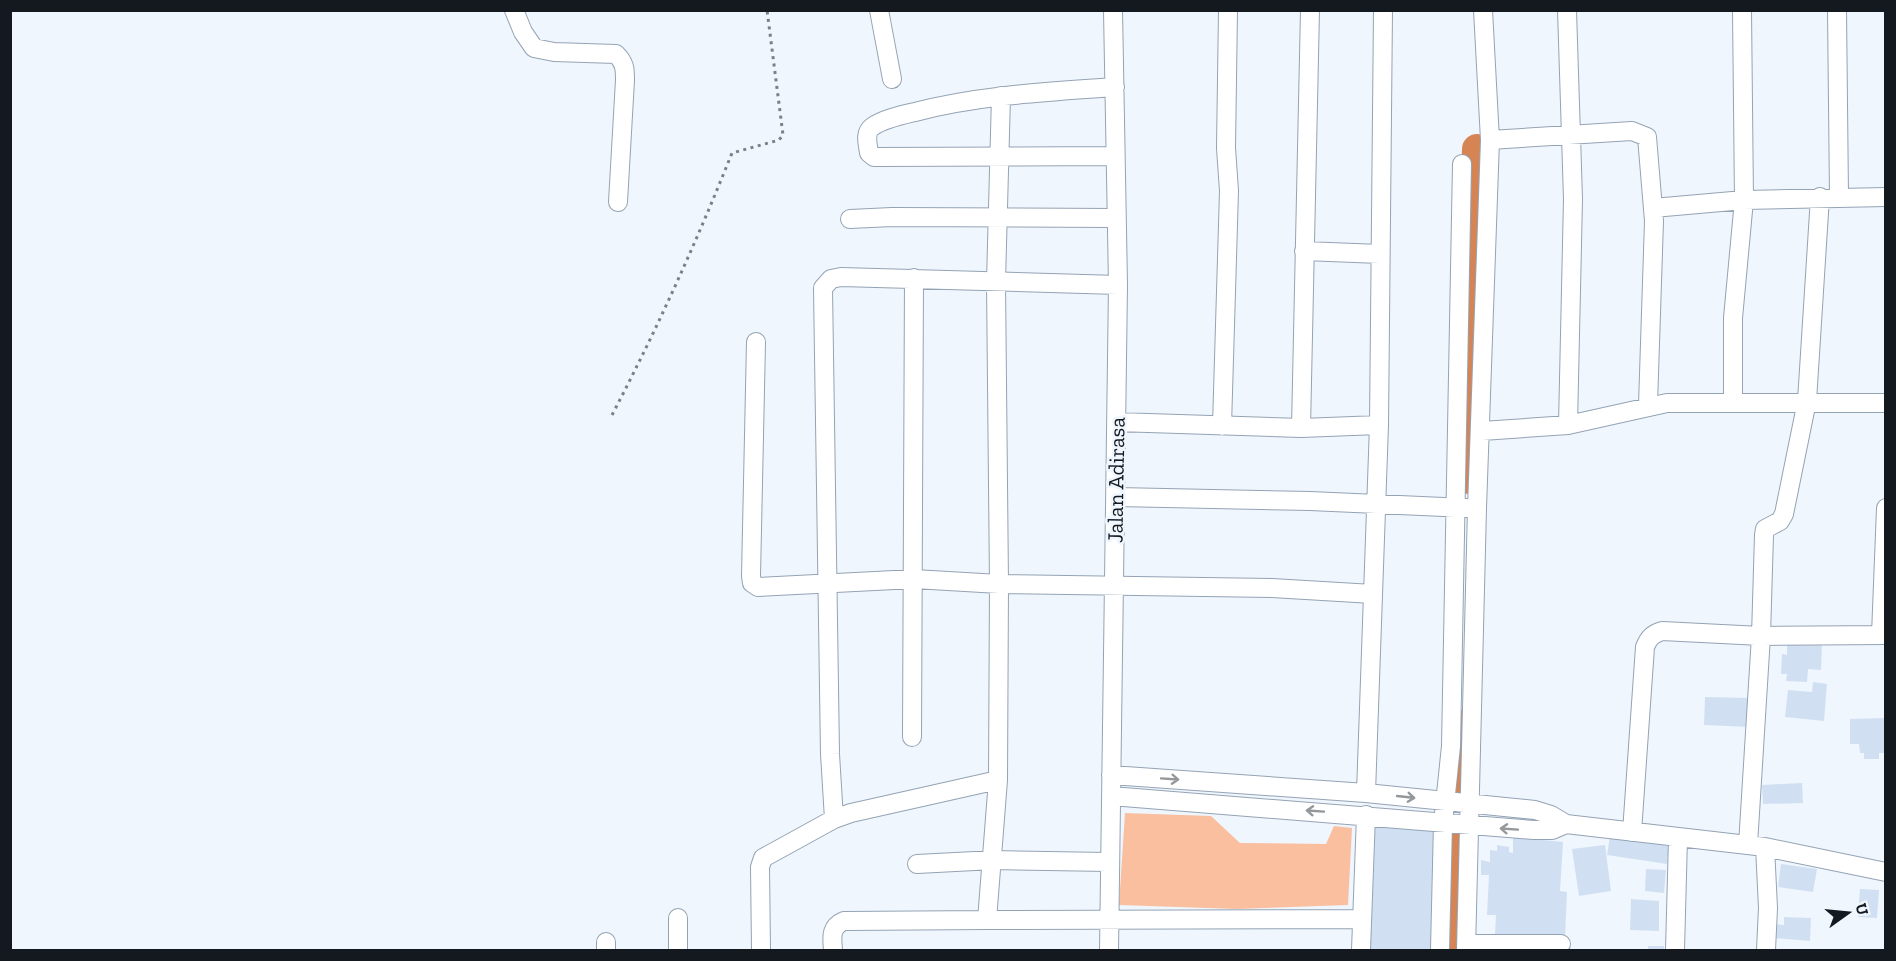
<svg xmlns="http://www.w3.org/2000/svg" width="1896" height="961" viewBox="0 0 1896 961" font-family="'Zilla Slab',serif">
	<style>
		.green { fill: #f9bf9f }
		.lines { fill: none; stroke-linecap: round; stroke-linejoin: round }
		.river { stroke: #d68453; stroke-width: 30 }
		.building { fill: #d0e0f2 }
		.minor-casing { stroke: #94a3b4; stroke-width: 20 }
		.path { stroke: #798086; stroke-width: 3; stroke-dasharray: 3 4.5; stroke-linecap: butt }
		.minor { stroke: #fff; stroke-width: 18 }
		.oneway { stroke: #95989a }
		.labels { text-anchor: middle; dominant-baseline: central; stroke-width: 5; stroke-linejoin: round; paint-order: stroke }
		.street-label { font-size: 22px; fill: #13191f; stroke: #eff6fd }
	</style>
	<rect width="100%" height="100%" fill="#eff6fd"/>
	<path class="green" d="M 1125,813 L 1211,816 L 1240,843 L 1326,844 L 1334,826 L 1352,828 L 1348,905 L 1237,909 L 1119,905 Z"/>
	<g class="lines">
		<path class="river" d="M 1464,479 L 1477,149
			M 1457,793 L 1459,725
			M 1454,950 L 1455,833"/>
	</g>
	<path class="building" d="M 1787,643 L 1822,644 L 1821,670 L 1808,669 L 1807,682 L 1786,681 L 1787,674 L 1781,674 L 1782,654 L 1787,655 Z
		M 1813,682 L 1827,684 L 1824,721 L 1785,717 L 1788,690 L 1812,692 Z
		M 1705,697 L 1751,698 L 1750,727 L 1704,725 Z
		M 1886,718 L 1885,753 L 1879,753 L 1879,759 L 1864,759 L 1864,753 L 1860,753 L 1859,744 L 1850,744 L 1850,719 Z
		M 1802,783 L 1803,803 L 1763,804 L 1762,785 Z
		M 1372,824 L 1436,829 L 1433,950 L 1368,950 Z
		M 1610,836 L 1669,846 L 1667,864 L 1607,855 Z
		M 1513,837 L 1563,842 L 1560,891 L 1567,892 L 1565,938 L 1495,935 L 1496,915 L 1487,915 L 1489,875 L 1481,875 L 1481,860 L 1490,862 L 1490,850 L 1497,851 L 1497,845 L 1509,847 L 1509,852 L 1513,853 Z
		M 1605,845 L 1611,891 L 1579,896 L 1572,849 Z
		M 1781,864 L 1817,869 L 1813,892 L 1778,887 Z
		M 1646,869 L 1666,870 L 1664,893 L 1645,891 Z
		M 1860,889 L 1879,890 L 1877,918 L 1858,917 Z
		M 1631,899 L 1659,901 L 1659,931 L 1630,930 Z
		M 1784,917 L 1811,918 L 1810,941 L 1774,938 L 1774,924 L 1784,925 Z
		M 1648,946 L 1664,946 L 1664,950 L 1648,950 Z"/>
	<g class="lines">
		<g class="minor-casing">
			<path id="minor" d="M 514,10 L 523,32 L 534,48 L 554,52 L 616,54 C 625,63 625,69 625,80 L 618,202
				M 879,10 L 892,79
				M 1567,10 L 1573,199 L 1568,425
				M 1837,10 L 1839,197
				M 1115,87 C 1048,92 980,95 915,112 C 902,115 883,119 872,127 C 864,133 868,145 869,153 L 874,157 L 1115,156
				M 1001,96 L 996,282 L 999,584 L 998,780 L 987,920 L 1362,919
				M 1490,140 L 1632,131 L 1647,137 L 1654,221 L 1648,405
				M 1653,208 L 1744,200 L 1886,197
				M 850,219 L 892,217 L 1115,218
				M 1304,251 L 1380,254
				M 756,342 L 751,576 L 752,583 L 758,587 L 914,579 L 999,584 L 1272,588 L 1373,594
				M 1733,402 L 1733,318 L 1744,200 L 1742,10
				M 1117,422 L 1301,428 L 1379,425
				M 1222,426 L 1229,191 L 1226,148 L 1228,10
				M 1301,428 L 1310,10
				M 1482,431 L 1568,425 L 1667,403 L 1886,403
				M 1117,497 L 1310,501 L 1466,508
				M 1881,635 L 1886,508
				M 912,737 L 914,278
				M 1111,775 L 1366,793 L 1535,810 L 1551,815 L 1566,824 L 1765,847 L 1886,872
				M 1366,793 L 1379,425 L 1383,10
				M 1111,796 L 1534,830 L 1552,830 L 1566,824
				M 834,819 L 830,754 L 823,288 L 831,279 L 841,277 L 1118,285
				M 1632,832 L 1645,647 C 1649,637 1653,634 1662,631 L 1761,636 L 1886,635
				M 1748,845 L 1761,636 L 1764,535 L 1765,529 L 1780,521 L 1784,514 L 1807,401 L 1820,197
				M 1765,847 L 1768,908 L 1766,950
				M 917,864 L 994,860 L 1109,862
				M 678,918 L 678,950
				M 606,942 L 606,950
				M 1466,944 L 1561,944
				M 761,950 L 760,867 L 763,858 L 834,819 L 851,813 L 998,780
				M 833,950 C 832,937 830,927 844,921 L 987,920
				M 1109,950 L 1118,285 L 1113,10
				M 1361,950 L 1366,815
				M 1440,950 L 1443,823 L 1451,746 L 1462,164
				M 1466,950 L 1477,508 L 1490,140 L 1483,10
				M 1675,950 L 1678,838"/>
		</g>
		<path class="path" d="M 612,415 C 657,329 696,243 732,153 L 779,140 L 783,135 L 767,10"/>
		<use href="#minor" class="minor"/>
	</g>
	<defs><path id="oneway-shaft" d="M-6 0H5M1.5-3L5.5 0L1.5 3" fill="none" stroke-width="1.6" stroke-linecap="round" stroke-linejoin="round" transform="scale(1.5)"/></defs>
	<g class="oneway">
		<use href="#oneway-shaft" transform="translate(1170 779) rotate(4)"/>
		<use href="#oneway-shaft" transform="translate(1406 797) rotate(6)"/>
		<use href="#oneway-shaft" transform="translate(1315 811) rotate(-176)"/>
		<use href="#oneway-shaft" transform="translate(1509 829) rotate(-176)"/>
	</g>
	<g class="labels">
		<g class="street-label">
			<text transform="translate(1116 480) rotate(-89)">Jalan Adirasa</text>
		</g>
	</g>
	<rect width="1896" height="961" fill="none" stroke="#13191f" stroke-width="24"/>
	<g transform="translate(1848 913) rotate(75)" stroke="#eff6fd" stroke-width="4.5" paint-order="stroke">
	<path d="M0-4.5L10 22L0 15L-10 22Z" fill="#13191f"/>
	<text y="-9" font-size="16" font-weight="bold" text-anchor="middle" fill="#13191f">U</text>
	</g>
</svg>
